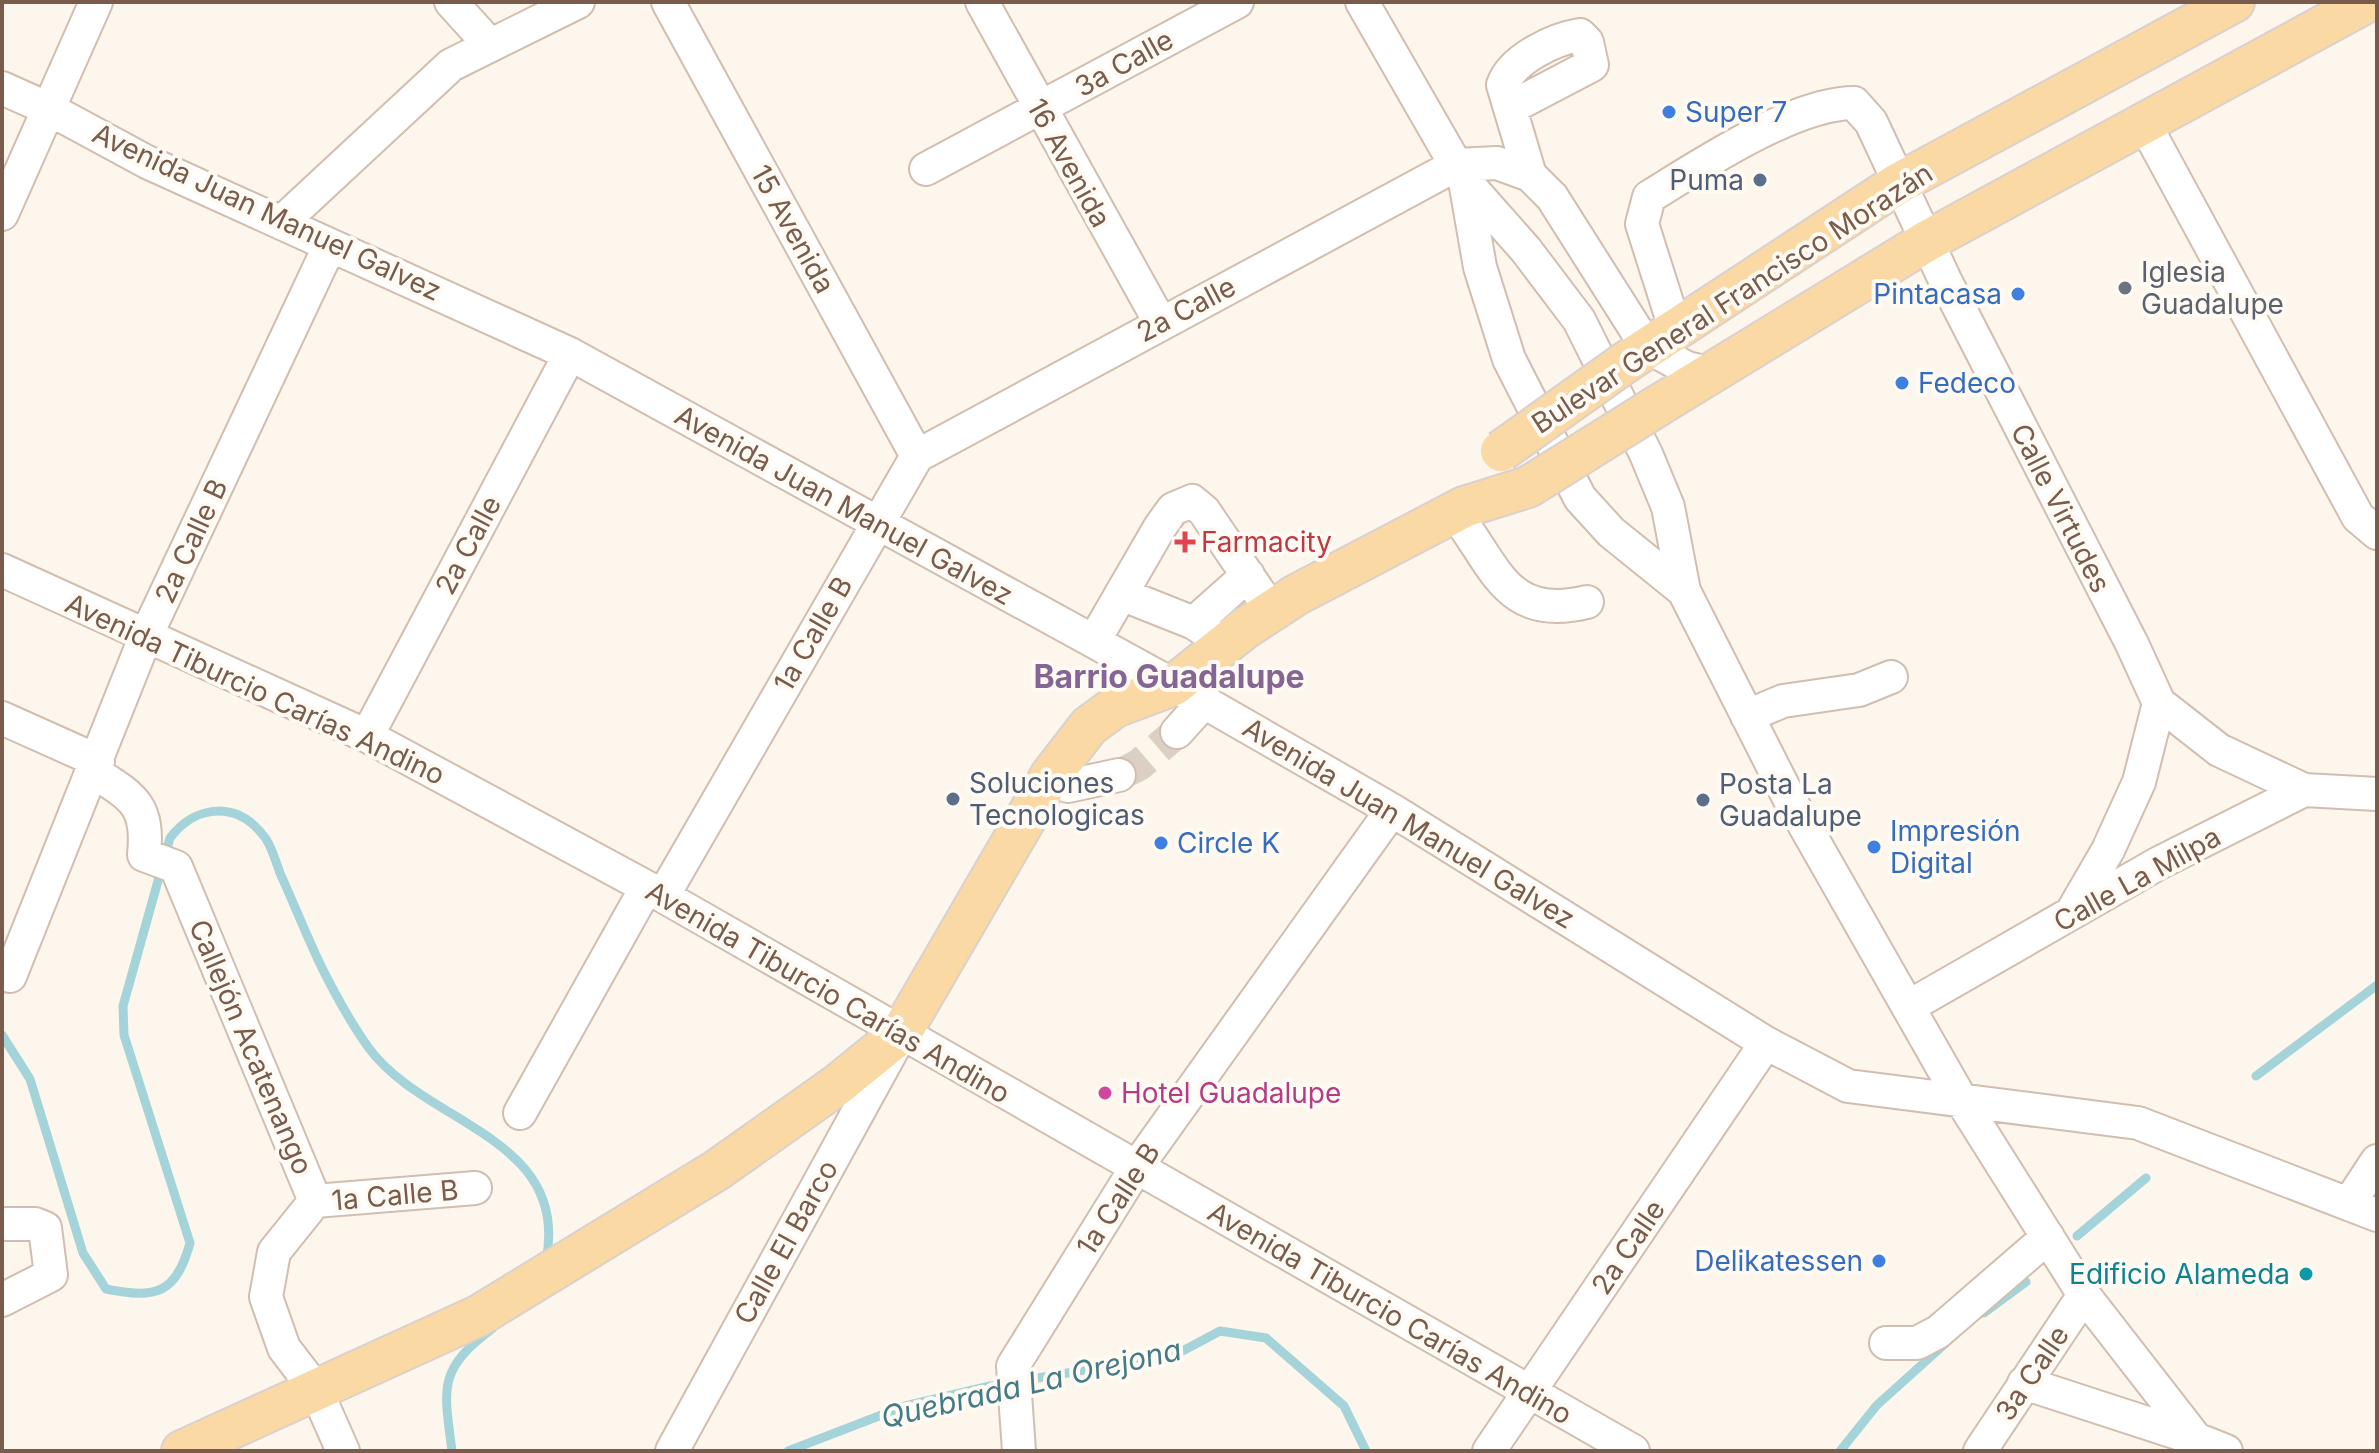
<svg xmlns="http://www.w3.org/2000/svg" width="2379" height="1453" viewBox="0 0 2379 1453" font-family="Inter,sans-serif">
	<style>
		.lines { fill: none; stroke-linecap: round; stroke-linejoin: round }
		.stream { stroke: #a5d3da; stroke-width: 9 }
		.minor-tunnel { stroke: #dcd0c4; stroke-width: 32; stroke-dasharray: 32 16; stroke-linecap: butt }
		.minor-casing { stroke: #d1beb0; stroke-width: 36 }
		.major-casing { stroke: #dad1cd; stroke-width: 44 }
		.minor { stroke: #fff; stroke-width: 32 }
		.major { stroke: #fbd9a5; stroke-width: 40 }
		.major-bridge-casing { stroke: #dad1cd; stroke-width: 44; stroke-linecap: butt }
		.major-bridge { stroke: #fbd9a5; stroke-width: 40 }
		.shop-dot { fill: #3f7fe0; stroke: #fffaf3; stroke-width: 3 }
		.service-dot { fill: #5c6f8a; stroke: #fffaf3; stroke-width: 3 }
		.worship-dot { fill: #6b7280; stroke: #fffaf3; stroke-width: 3 }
		.health-dot { fill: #e0444e; stroke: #fffaf3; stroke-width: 3 }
		.hotel-dot { fill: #d1479c; stroke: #fffaf3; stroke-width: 3 }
		.culture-dot { fill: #0f9aa8; stroke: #fffaf3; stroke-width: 3 }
		.labels { text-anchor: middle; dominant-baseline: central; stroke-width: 8; stroke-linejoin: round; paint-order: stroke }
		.street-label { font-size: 28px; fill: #7a5c4d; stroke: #fffaf3 }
		.shop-label { font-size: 28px; fill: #366cbe; stroke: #fffaf3; text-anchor: start }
		.service-label { font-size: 28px; fill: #4e5e75; stroke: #fffaf3; text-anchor: start }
		.worship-label { font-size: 28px; fill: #5b616d; stroke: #fffaf3; text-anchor: start }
		.health-label { font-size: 28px; fill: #be3a42; stroke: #fffaf3; text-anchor: start }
		.hotel-label { font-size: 28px; fill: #b23c85; stroke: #fffaf3; text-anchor: start }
		.culture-label { font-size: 28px; fill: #0d838f; stroke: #fffaf3; text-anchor: end }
		.water-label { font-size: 30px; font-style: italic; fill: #437c86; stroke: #fffaf3 }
		.quarter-label { font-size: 32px; font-weight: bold; fill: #846695; stroke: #fffaf3 }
	</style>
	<rect width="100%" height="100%" fill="#fdf6ec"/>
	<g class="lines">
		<path class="stream" d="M 2,1035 L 30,1079 L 83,1253 L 106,1289 C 156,1299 176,1294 190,1243 L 124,1035 L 123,1006 L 170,838 C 197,803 239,801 266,839 C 272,848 276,862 280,873 C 294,904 307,937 322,968 C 335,994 351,1023 368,1047 C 424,1125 571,1136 546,1261
			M 2256,1076 L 2377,985
			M 2077,1236 L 2146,1178
			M 1984,1313 L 2026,1282
			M 452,1451 C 444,1388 437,1370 492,1329
			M 788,1451 L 905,1406 L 990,1386 L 1175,1355 L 1220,1331 L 1266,1338 L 1344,1406 L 1366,1451
			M 1840,1451 L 1877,1405 L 1947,1342"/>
		<path class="minor-tunnel" d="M 1119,775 L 1139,765 L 1177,732"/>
		<g class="minor-casing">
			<path id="minor" d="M 451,2 L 490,45
				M 668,2 L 917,456
				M 982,2 L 1160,322
				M 1362,2 L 1465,181 L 1526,250 L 1579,320 L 1646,454 L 1668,507 L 1684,591 L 1789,798 L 1960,1098 L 2084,1295 L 2196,1439 L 2226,1451
				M 2,88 L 49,109 L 147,162 L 570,354 L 1204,702 L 1392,810 L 1766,1043 L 1848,1086 L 2138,1123 L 2377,1215
				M 1510,108 L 1592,65 L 1587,42 L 1580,35 C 1554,39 1512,59 1503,85 L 1530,175
				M 2144,123 L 2358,517 L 2377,533
				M 926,169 L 1237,2
				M 1465,181 L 1480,267 L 1509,359 L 1580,498 L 1611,532 L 1684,591
				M 2,214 L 96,2
				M 281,223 L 451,65 L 578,2
				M 1675,328 L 1642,224 L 1649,197 C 1701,165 1794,103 1854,103 L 1871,122 L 1945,280 L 2132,644 L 2159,703 L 2219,750 L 2304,790
				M 1454,512 C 1496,565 1505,622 1587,602
				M 2,570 L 367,736 L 663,896 L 1633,1451
				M 1121,594 L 1194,623 L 1226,644
				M 1194,623 L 1248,575
				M 1094,641 L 1160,527 L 1173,509 L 1192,501 L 1204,511 L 1271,610
				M 1747,716 L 1783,701 L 1859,690 L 1891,677
				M 2,718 L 98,761
				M 1177,732 L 1204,702
				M 367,736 L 570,354
				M 94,772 C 134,798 149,805 144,855 L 176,867 L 315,1201 L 274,1252 L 266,1297 L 284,1348 L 316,1390 L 343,1451
				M 1051,775 L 1068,786 L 1119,775
				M 663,896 L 917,456 L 1456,165 L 1497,163 L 1530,175 L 1552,197 L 1647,347 L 1687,368 L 1709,373
				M 2072,912 L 2108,850 L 2139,782 L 2159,703
				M 10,976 L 145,638 L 330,245
				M 1908,1007 L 2159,863 L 2304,790 L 2377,794
				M 520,1113 L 646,888
				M 315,1201 L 475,1188
				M 2350,1202 L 2377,1161
				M 2,1224 L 35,1224 L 45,1228 L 51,1275 L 2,1300
				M 1886,1343 L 1917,1343 L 1938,1332 L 2048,1237
				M 2024,1383 L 2196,1439
				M 672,1451 L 896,1043
				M 1019,1451 L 1013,1366 L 1136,1168 L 1392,810
				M 1489,1451 L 1766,1043
				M 1980,1451 L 2084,1295"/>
		</g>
		<g class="major-casing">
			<path id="major" d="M 1626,362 L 1899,183 L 2234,2
				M 1659,405 L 1927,241 L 2367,2
				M 182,1451 L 478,1316 L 717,1170 L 837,1085 L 901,1033 L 1051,775 L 1089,726 L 1115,707 L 1174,685 L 1244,629 L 1296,595 L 1464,507 L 1528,487"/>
		</g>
		<use href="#minor" class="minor"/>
		<use href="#major" class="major"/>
		<g class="major-bridge-casing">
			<path id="major-bridge" d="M 1501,451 L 1626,362
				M 1528,487 L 1659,405"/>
		</g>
		<use href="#major-bridge" class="major-bridge"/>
	</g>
	<g class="shop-dot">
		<circle cx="1669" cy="112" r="8"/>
		<circle cx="2018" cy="294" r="8"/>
		<circle cx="1902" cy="383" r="8"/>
		<circle cx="1161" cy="843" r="8"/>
		<circle cx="1874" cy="847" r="8"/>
		<circle cx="1879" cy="1261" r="8"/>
	</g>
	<g class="service-dot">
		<circle cx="1760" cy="180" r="8"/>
		<circle cx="953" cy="799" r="8"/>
		<circle cx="1703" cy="800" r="8"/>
	</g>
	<circle class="worship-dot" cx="2125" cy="288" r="8"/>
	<path class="health-dot" d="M1181 530h8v8h8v8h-8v8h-8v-8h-8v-8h8z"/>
	<circle class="hotel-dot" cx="1105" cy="1093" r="8"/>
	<circle class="culture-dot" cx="2306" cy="1274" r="8"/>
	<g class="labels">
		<g class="street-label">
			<text transform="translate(1124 63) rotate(-29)">3a Calle</text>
			<text transform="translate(1069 163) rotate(61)">16 Avenida</text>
			<text transform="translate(267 212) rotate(25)">Avenida Juan Manuel Galvez</text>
			<text transform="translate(793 229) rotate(61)">15 Avenida</text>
			<text transform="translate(1732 298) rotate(-33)">Bulevar General Francisco Morazán</text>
			<text transform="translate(1186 309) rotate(-28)">2a Calle</text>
			<text transform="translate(844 505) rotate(29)">Avenida Juan Manuel Galvez</text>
			<text transform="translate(2061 508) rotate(63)">Calle Virtudes</text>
			<text transform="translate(191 541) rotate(-65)">2a Calle B</text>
			<text transform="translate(468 545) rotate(-62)">2a Calle</text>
			<text transform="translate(813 634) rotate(-60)">1a Calle B</text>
			<text transform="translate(255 689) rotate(25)">Avenida Tiburcio Carías Andino</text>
			<text transform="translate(1409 823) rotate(31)">Avenida Juan Manuel Galvez</text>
			<text transform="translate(2137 879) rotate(-29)">Calle La Milpa</text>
			<text transform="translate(828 992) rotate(30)">Avenida Tiburcio Carías Andino</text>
			<text transform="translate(251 1047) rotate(67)">Callejón Acatenango</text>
			<text transform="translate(395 1195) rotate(-5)">1a Calle B</text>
			<text transform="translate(1118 1199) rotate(-57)">1a Calle B</text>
			<text transform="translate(786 1242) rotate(-61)">Calle El Barco</text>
			<text transform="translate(1628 1247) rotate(-56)">2a Calle</text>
			<text transform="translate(1390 1313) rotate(30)">Avenida Tiburcio Carías Andino</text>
			<text transform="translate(2032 1373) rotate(-56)">3a Calle</text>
		</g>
		<g class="shop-label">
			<text x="1685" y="112">Super 7</text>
			<text x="2002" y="294" text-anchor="end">Pintacasa</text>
			<text x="1918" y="383">Fedeco</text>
			<text x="1890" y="831">Impresión<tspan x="1890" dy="32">Digital</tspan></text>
			<text x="1177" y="843">Circle K</text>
			<text x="1863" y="1261" text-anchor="end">Delikatessen</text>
		</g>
		<g class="service-label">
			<text x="1744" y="180" text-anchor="end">Puma</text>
			<text x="969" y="783">Soluciones<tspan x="969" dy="32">Tecnologicas</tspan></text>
			<text x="1719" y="784">Posta La<tspan x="1719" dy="32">Guadalupe</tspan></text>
		</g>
		<g class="worship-label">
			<text x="2141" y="272">Iglesia<tspan x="2141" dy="32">Guadalupe</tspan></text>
		</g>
		<g class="health-label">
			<text x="1201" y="542">Farmacity</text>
		</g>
		<g class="hotel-label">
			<text x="1121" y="1093">Hotel Guadalupe</text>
		</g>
		<g class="culture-label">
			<text x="2290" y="1274">Edificio Alameda</text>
		</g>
		<g class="water-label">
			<text transform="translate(1031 1383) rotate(-13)">Quebrada La Orejona</text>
		</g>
		<g class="quarter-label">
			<text x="1169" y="676">Barrio Guadalupe</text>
		</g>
	</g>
	<rect width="2379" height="1453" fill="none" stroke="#7a5c4d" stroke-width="8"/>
</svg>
